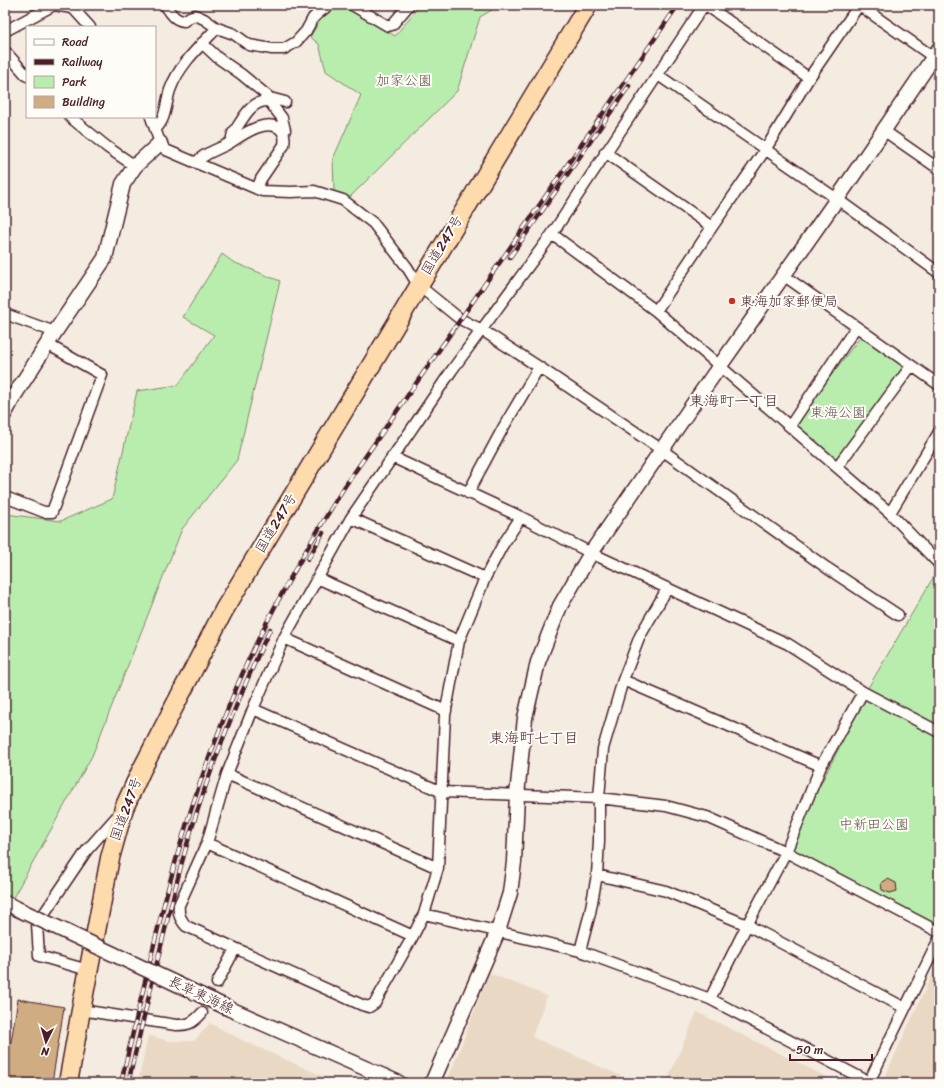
<svg xmlns="http://www.w3.org/2000/svg" width="944" height="1088" viewBox="0 0 944 1088" font-family="Sriracha,'Klee One',sans-serif">
	<style>
		.built { fill: #e9d9c4 }
		.green { fill: #b9edae; stroke: #82866c }
		.building { fill: #d0ac83; stroke: #4a1f2b }
		.lines { fill: none; stroke-linecap: round; stroke-linejoin: round }
		.street-tunnel { stroke: #d2c3bc; stroke-width: 10; stroke-dasharray: 10 5; stroke-linecap: butt }
		.street-casing { stroke: #4a1f2b; stroke-width: 13 }
		.secondary-casing { stroke: #4a1f2b; stroke-width: 17 }
		.highway-casing { stroke: #4a1f2b; stroke-width: 21 }
		.street { stroke: #fdfcf7; stroke-width: 10 }
		.secondary { stroke: #fdfcf7; stroke-width: 14 }
		.highway { stroke: #fedbac; stroke-width: 18 }
		.rail-casing { stroke: #4a1f2b; stroke-width: 4.5 }
		.rail { stroke: #fdfcf7; stroke-width: 3; stroke-dasharray: 9; stroke-linecap: butt }
		.secondary-bridge-casing { stroke: #4a1f2b; stroke-width: 17; stroke-linecap: butt }
		.secondary-bridge { stroke: #fdfcf7; stroke-width: 14 }
		.poi-dot { fill: #c8321e; stroke: #fdfcf7; stroke-width: 1.5 }
		.labels { text-anchor: middle; dominant-baseline: central; stroke-width: 4; stroke-linejoin: round; paint-order: stroke }
		.park-label { font-size: 14px; fill: #66524c; stroke: #fdfcf7 }
		.street-label { font-size: 14px; fill: #4a1f2b; stroke: #fdfcf7 }
		.poi-label { font-size: 14px; fill: #4a1f2b; stroke: #fdfcf7; text-anchor: start }
		.neighbourhood-label { font-size: 15px; fill: #4a1f2b; stroke: #fdfcf7 }
	</style>
	<rect width="100%" height="100%" fill="#f4ece0"/>
	<filter id="ink" filterUnits="userSpaceOnUse"><feTurbulence type="fractalNoise" baseFrequency=".025" numOctaves="2"/><feDisplacementMap in="SourceGraphic" scale="8" xChannelSelector="R" yChannelSelector="G"/><feConvolveMatrix kernelMatrix="1 2 1 2 8 2 1 2 1" color-interpolation-filters="sRGB"/></filter>
	<g filter="url(#ink)">
		<path class="built" d="M 939,959 L 939,1083 L 882,1083 Z
			M 489,973 L 547,996 L 532,1037 L 637,1083 L 451,1083 L 449,1077 Z
			M 697,1012 L 839,1083 L 666,1083 Z
			M 210,1023 L 246,1042 L 338,1083 L 138,1083 L 148,1035 L 169,1041 L 194,1041 Z"/>
		<path class="green" d="M 420,5 L 500,5 L 480,17 L 457,91 L 349,198 L 334,191 L 333,159 L 361,95 L 326,71 L 319,44 L 310,37 L 319,22 L 335,6 L 348,6 L 395,36 Z
			M 222,254 L 233,262 L 280,281 L 237,460 L 182,529 L 92,756 L 5,912 L 5,514 L 61,521 L 112,499 L 137,391 L 178,385 L 214,335 L 183,317 Z
			M 861,336 L 904,367 L 836,459 L 791,428 Z
			M 937,571 L 939,573 L 939,726 L 868,688 Z
			M 868,699 L 939,736 L 939,932 L 786,852 L 863,701 Z"/>
		<path class="building" d="M 888,879 L 896,883 L 897,891 L 890,893 L 882,890 L 881,883 Z
			M 18,999 L 64,1007 L 52,1083 L 5,1083 L 5,1063 L 9,1042 L 11,1042 Z"/>
		<g class="lines">
			<path class="street-tunnel" d="M 202,1013 L 217,983"/>
			<g class="street-casing">
				<path id="street" d="M 70,5 L 90,27
					M 165,5 C 171,13 174,20 184,21 L 190,17 L 195,15 L 204,19 L 217,28 L 234,34 L 249,45 L 272,49 L 284,49 L 296,42 L 306,31 L 313,18 L 321,11 L 329,5
					M 352,5 L 388,26 L 392,25 L 409,5
					M 706,5 L 809,78
					M 859,5 L 939,61
					M 5,31 L 54,5 L 72,8 L 78,5
					M 202,43 L 218,58 L 241,74 L 270,98
					M 5,51 L 27,76
					M 658,75 L 837,199 L 939,273
					M 269,101 L 270,98 L 285,102
					M 70,117 L 107,147 L 135,166
					M 151,117 L 160,143 L 166,150 L 262,191 L 291,192 L 314,191 L 343,200 L 373,223 L 407,267 L 418,285 L 460,319 L 482,330 L 539,367 L 662,450 L 827,568 L 898,615
					M 155,129 C 166,121 166,102 170,90 C 179,65 199,47 217,28
					M 883,130 L 939,169
					M 233,141 L 232,137 L 233,133 C 243,120 250,100 269,101 L 282,118 L 285,130 L 283,132
					M 605,152 L 712,227
					M 197,162 C 203,154 216,150 226,145 C 240,137 263,118 279,128 C 285,133 285,138 284,145 L 261,179 L 257,189
					M 552,234 L 656,311 L 890,513 L 939,564
					M 783,275 L 939,385
					M 656,311 L 712,227 L 765,150 L 809,78 L 859,5
					M 5,314 L 55,332
					M 790,426 L 856,327
					M 392,457 L 521,517 L 591,553 L 788,644 L 863,692 L 939,732
					M 837,467 L 911,366
					M 468,493 L 503,428 L 539,367
					M 5,497 L 44,512 L 52,512 L 102,375 L 47,344
					M 890,513 L 939,432
					M 521,517 L 502,546 L 485,578 L 459,641 L 445,715 L 438,868 L 424,914 L 413,936 L 375,1003 L 369,1007 L 362,1005 L 186,926 C 180,919 178,914 179,905 L 207,843 L 227,774 L 253,709 L 284,638 L 351,518 L 452,370 L 552,234 L 704,5
					M 351,518 L 485,578
					M 317,578 L 459,641
					M 284,638 L 446,711
					M 623,680 L 821,766 L 786,852 L 747,925 L 710,999
					M 253,709 L 442,792 L 599,798 L 666,806 L 707,817 L 786,852 L 939,932
					M 821,766 L 863,692
					M 227,774 L 438,868
					M 207,843 L 413,936
					M 597,875 L 666,891 L 747,925 L 905,1008
					M 424,914 L 580,951 L 710,999 L 869,1082 L 939,939
					M 580,951 L 590,913 L 597,875 L 599,841 L 599,798 L 603,749 L 623,680 L 640,636 L 667,589
					M 88,970 L 39,956 L 37,924 L 87,850 L 119,814
					M 217,983 L 235,949
					M 81,1010 L 176,1025 C 189,1025 193,1023 202,1013"/>
			</g>
			<g class="secondary-casing">
				<path id="secondary" d="M 5,413 L 14,396 L 55,332 L 105,258 L 123,184 L 135,166 L 160,143
					M 230,1009 L 399,1083
					M 432,1083 L 498,931 L 510,893 L 514,862 L 517,795 L 525,718 L 538,662 L 560,606 L 591,553 L 698,397 L 837,199 L 939,49"/>
			</g>
			<g class="highway-casing">
				<path id="highway" d="M 68,1083 L 81,1010 L 110,858 L 124,808 L 141,771 L 224,610 L 588,5"/>
			</g>
			<use href="#street" class="street"/>
			<use href="#secondary" class="secondary"/>
			<use href="#highway" class="highway"/>
			<g class="rail-casing">
				<path id="rail" d="M 510,257 L 629,86
					M 308,559 L 323,533
					M 121,1083 C 148,972 171,857 212,750 C 223,720 235,690 248,661 C 276,600 310,542 345,486 L 678,5
					M 128,1083 C 146,1009 163,935 182,862 C 204,782 235,704 270,629"/>
			</g>
			<use href="#rail" class="rail"/>
			<g class="secondary-bridge-casing">
				<path id="secondary-bridge" d="M 5,903 L 230,1009"/>
			</g>
			<use href="#secondary-bridge" class="secondary-bridge"/>
		</g>
	</g>
	<circle class="poi-dot" cx="732" cy="301" r="4"/>
	<g class="labels">
		<g class="park-label">
			<text x="404" y="80">加家公園</text>
			<text x="838" y="412">東海公園</text>
			<text x="874" y="824">中新田公園</text>
		</g>
		<g class="street-label">
			<text transform="translate(442 245) rotate(-59)">国道247号</text>
			<text transform="translate(276 523) rotate(-59)">国道247号</text>
			<text transform="translate(126 809) rotate(-70)">国道247号</text>
			<text transform="translate(201 995) rotate(25)">長草東海線</text>
		</g>
		<g class="poi-label">
			<text x="740" y="301">東海加家郵便局</text>
		</g>
		<g class="neighbourhood-label">
			<text x="734" y="401">東海町一丁目</text>
			<text x="534" y="738">東海町七丁目</text>
		</g>
	</g>
	<rect width="944" height="1088" fill="none" stroke="#fdfcf7" stroke-width="20"/>
	<rect x="10" y="10" width="924" height="1068" fill="none" stroke="#4a1f2b" stroke-width="1.5" filter="url(#ink)"/>
	<rect x="26" y="26" width="130" height="92" fill="#fdfcf7" stroke="#b5a4a5"/>
	<rect x="34" y="39" width="20" height="6" fill="#fdfcf7" stroke="#b5a4a5"/>
	<text x="62" y="46" font-size="12" fill="#4a1f2b">Road</text>
	<rect x="34" y="59" width="20" height="6" fill="#4a1f2b" stroke="#b5a4a5"/>
	<text x="62" y="66" font-size="12" fill="#4a1f2b">Railway</text>
	<rect x="34" y="76" width="20" height="12" fill="#b9edae" stroke="#b5a4a5"/>
	<text x="62" y="86" font-size="12" fill="#4a1f2b">Park</text>
	<rect x="34" y="96" width="20" height="12" fill="#d0ac83" stroke="#b5a4a5"/>
	<text x="62" y="106" font-size="12" fill="#4a1f2b">Building</text>
	<g transform="translate(46 1042) rotate(185)" stroke="#fdfcf7" stroke-width="3" paint-order="stroke">
	<path d="M0-3L7 15L0 10L-7 15Z" fill="#4a1f2b"/>
	<text y="-6" font-size="11" font-weight="bold" text-anchor="middle" fill="#4a1f2b">N</text>
	</g>
	<path d="M790 1054v6h82v-6" fill="none" stroke="#4a1f2b" stroke-width="2"/>
	<text x="796" y="1054" font-size="12" fill="#4a1f2b" stroke="#fdfcf7" stroke-width="3" paint-order="stroke">50 m</text>
</svg>
